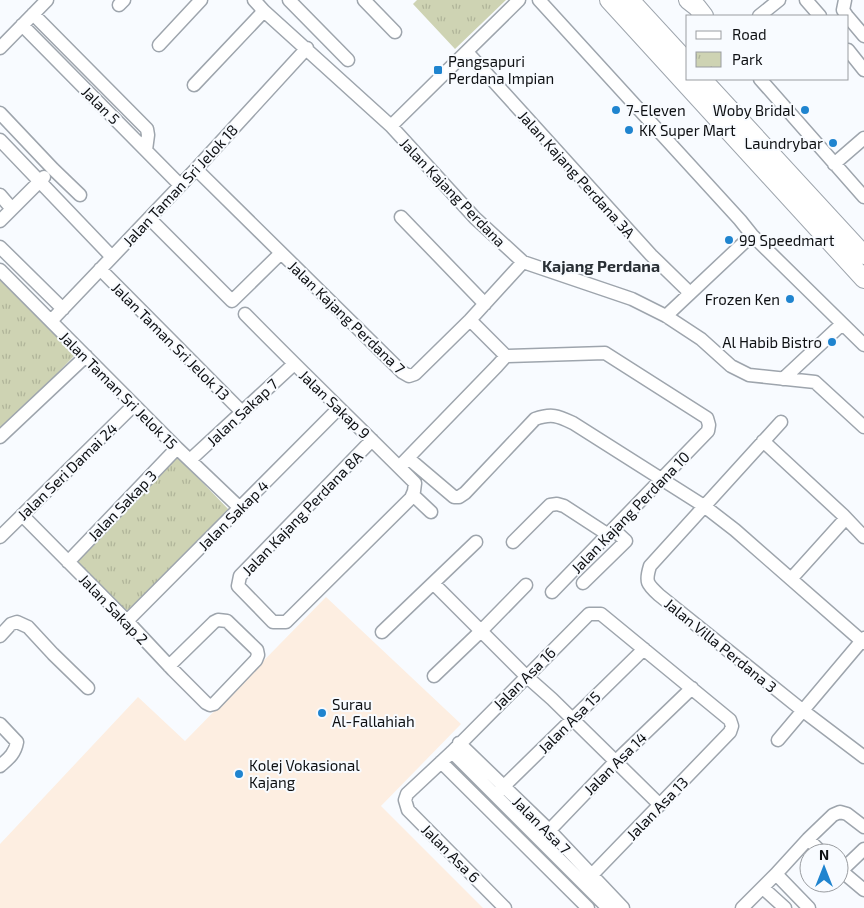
<svg xmlns="http://www.w3.org/2000/svg" width="864" height="908" viewBox="0 0 864 908" font-family="'Exo 2',sans-serif">
	<style>
		.education { fill: #fdeee1 }
		.park { fill: url(#park-tufts) }
		.lines { fill: none; stroke-linecap: round; stroke-linejoin: round }
		.minor-casing { stroke: #9ea5ad; stroke-width: 15 }
		.highway-casing { stroke: #9ea5ad; stroke-width: 20 }
		.minor { stroke: #fff; stroke-width: 12 }
		.highway { stroke: #fff; stroke-width: 18 }
		.poi-dot { fill: #1f84cf; stroke: #f8fbff; stroke-width: 2 }
		.labels { text-anchor: middle; dominant-baseline: central; stroke-width: 4; stroke-linejoin: round; paint-order: stroke }
		.poi-label { font-size: 15px; fill: #0e1013; stroke: #f8fbff; text-anchor: start }
		.street-label { font-size: 15px; fill: #0e1013; stroke: #f8fbff }
		.neighbourhood-label { font-size: 16px; font-weight: bold; fill: #292f35; stroke: #f8fbff }
	</style>
	<defs>
		<pattern id="park-tufts" width="24" height="20" patternUnits="userSpaceOnUse" patternTransform="scale(1.25)"><rect width="24" height="20" fill="#ced3b3"/><path d="M3 7l-1-3M5 7V3M7 7l1-3M15 17l-1-3M17 17v-4M19 17l1-3" fill="none" stroke="#b0b499"/></pattern>
	</defs>
	<rect width="100%" height="100%" fill="#f8fbff"/>
	<path class="education" d="M 326,597 L 461,724 L 381,806 L 483,908 L 0,908 L 0,844 L 138,697 L 185,741 Z"/>
	<path class="park" d="M 417,0 L 506,0 L 455,49 L 413,4 Z
		M 0,276 L 73,350 L 74,356 L 47,384 L 0,429 Z
		M 177,456 L 230,511 L 127,616 L 74,562 Z"/>
	<g class="lines">
		<g class="minor-casing">
			<path id="minor" d="M 254,0 L 264,11 L 391,126 L 475,218 L 523,262 L 632,299 L 666,316 L 701,339 L 731,366 L 749,375 L 815,382 L 864,427
				M 289,0 L 348,60
				M 364,0 L 395,32
				M 539,0 L 740,220 L 752,235 L 864,345
				M 806,0 L 820,16
				M 845,0 L 843,10 L 847,16
				M 119,5 L 124,0
				M 33,14 L 147,129 L 148,135 L 146,150
				M 759,16 L 779,0
				M 848,17 L 864,36
				M 22,25 L 180,185
				M 159,45 L 201,0
				M 0,48 L 47,0
				M 848,50 L 864,70
				M 467,52 L 651,255 L 690,293
				M 760,79 L 864,197
				M 194,85 L 264,11
				M 0,113 L 53,169 L 80,195
				M 391,126 L 519,0
				M 0,140 L 112,257
				M 834,164 L 864,138
				M 196,169 L 402,372 L 409,376 L 415,374 L 470,320 L 523,262
				M 0,195 L 12,209
				M 401,217 L 485,304
				M 149,218 L 232,301 L 281,253
				M 0,221 L 44,177
				M 0,247 L 63,309
				M 100,269 L 242,412
				M 0,270 L 177,448 L 240,508
				M 245,314 C 301,371 358,426 415,483 L 414,491 L 411,498 L 286,622 L 273,622 L 238,586 L 240,576 L 372,440
				M 666,316 L 752,235
				M 470,320 L 506,356
				M 51,321 L 196,169 L 307,48
				M 783,379 L 842,324
				M 781,422 L 650,566 C 645,582 647,584 659,595 L 802,710 L 864,757
				M 0,437 L 86,356
				M 763,441 L 843,515 L 864,537
				M 408,458 L 454,497 L 459,497 L 465,493 L 535,419 C 552,413 558,416 573,423 L 704,506 L 735,530 L 864,643
				M 190,460 L 294,364
				M 399,467 L 497,366 L 506,356 L 605,353 L 707,418 L 709,425 L 708,431 L 552,592
				M 413,495 L 431,512
				M 22,515 L 127,621 L 173,670 L 206,703 L 210,705 L 214,704 L 256,660 L 258,655 L 257,650 L 227,621 L 218,620 L 214,622 L 169,666
				M 0,537 L 134,405
				M 513,542 L 550,505 L 557,504 L 564,506 L 607,534
				M 68,562 L 177,448
				M 791,579 L 846,518
				M 583,583 L 626,541 L 613,529
				M 434,584 L 526,676 L 552,699 L 660,805
				M 127,621 L 339,408
				M 382,632 L 476,542
				M 0,636 L 11,624 L 17,622 L 28,627 L 53,654 L 88,688
				M 434,676 L 481,631 L 526,585
				M 0,724 L 17,742 C 15,754 8,759 0,766
				M 778,740 L 864,638
				M 459,743 L 549,830 L 623,908
				M 452,752 L 608,908
				M 441,762 L 588,908
				M 499,791 L 644,649
				M 544,836 L 615,762 L 692,688
				M 808,839 L 833,815 L 840,812 L 847,814 L 864,827
				M 839,869 L 864,890
				M 841,871 L 864,849
				M 763,888 L 785,908
				M 505,908 L 408,810 L 405,800 L 407,794 L 452,752 L 589,614 L 601,614 L 730,720 L 732,726 L 730,732 L 584,883
				M 742,908 L 776,874
				M 809,908 L 776,874 L 808,839 L 822,853"/>
		</g>
		<g class="highway-casing">
			<path id="highway" d="M 609,0 L 864,279
				M 630,0 L 688,63
				M 688,0 L 697,7 L 704,16
				M 702,79 L 864,255"/>
		</g>
		<use href="#minor" class="minor"/>
		<use href="#highway" class="highway"/>
	</g>
	<g class="poi-dot">
		<rect x="433" y="65" width="10" height="10" rx="2.5"/>
		<circle cx="616" cy="110" r="5"/>
		<circle cx="805" cy="110" r="5"/>
		<circle cx="629" cy="130" r="5"/>
		<circle cx="833" cy="143" r="5"/>
		<circle cx="729" cy="240" r="5"/>
		<circle cx="790" cy="299" r="5"/>
		<circle cx="832" cy="342" r="5"/>
		<circle cx="322" cy="713" r="5"/>
		<circle cx="239" cy="774" r="5"/>
	</g>
	<g class="labels">
		<g class="poi-label">
			<text x="448" y="61">Pangsapuri<tspan x="448" dy="17">Perdana Impian</tspan></text>
			<text x="626" y="110">7-Eleven</text>
			<text x="795" y="110" text-anchor="end">Woby Bridal</text>
			<text x="639" y="130">KK Super Mart</text>
			<text x="823" y="143" text-anchor="end">Laundrybar</text>
			<text x="739" y="240">99 Speedmart</text>
			<text x="780" y="299" text-anchor="end">Frozen Ken</text>
			<text x="822" y="342" text-anchor="end">Al Habib Bistro</text>
			<text x="332" y="704">Surau<tspan x="332" dy="17">Al-Fallahiah</tspan></text>
			<text x="249" y="765">Kolej Vokasional<tspan x="249" dy="17">Kajang</tspan></text>
		</g>
		<g class="street-label">
			<text transform="translate(101 105) rotate(45)">Jalan 5</text>
			<text transform="translate(577 174) rotate(48)">Jalan Kajang Perdana 3A</text>
			<text transform="translate(180 185) rotate(-47)">Jalan Taman Sri Jelok 18</text>
			<text transform="translate(453 192) rotate(46)">Jalan Kajang Perdana</text>
			<text transform="translate(347 317) rotate(44)">Jalan Kajang Perdana 7</text>
			<text transform="translate(171 341) rotate(45)">Jalan Taman Sri Jelok 13</text>
			<text transform="translate(119 390) rotate(45)">Jalan Taman Sri Jelok 15</text>
			<text transform="translate(335 404) rotate(44)">Jalan Sakap 9</text>
			<text transform="translate(242 412) rotate(-43)">Jalan Sakap 7</text>
			<text transform="translate(67 471) rotate(-44)">Jalan Seri Damai 24</text>
			<text transform="translate(122 505) rotate(-46)">Jalan Sakap 3</text>
			<text transform="translate(630 512) rotate(-46)">Jalan Kajang Perdana 10</text>
			<text transform="translate(302 513) rotate(-46)">Jalan Kajang Perdana 8A</text>
			<text transform="translate(233 515) rotate(-45)">Jalan Sakap 4</text>
			<text transform="translate(114 609) rotate(46)">Jalan Sakap 2</text>
			<text transform="translate(721 645) rotate(39)">Jalan Villa Perdana 3</text>
			<text transform="translate(524 678) rotate(-45)">Jalan Asa 16</text>
			<text transform="translate(569 722) rotate(-45)">Jalan Asa 15</text>
			<text transform="translate(615 763) rotate(-45)">Jalan Asa 14</text>
			<text transform="translate(657 808) rotate(-46)">Jalan Asa 13</text>
			<text transform="translate(542 825) rotate(45)">Jalan Asa 7</text>
			<text transform="translate(451 853) rotate(45)">Jalan Asa 6</text>
		</g>
		<g class="neighbourhood-label">
			<text x="601" y="265">Kajang Perdana</text>
		</g>
	</g>
	<rect x="686" y="15" width="162" height="65" fill="#f8fbff" stroke="#9a9da1"/>
	<rect x="696" y="31" width="25" height="8" fill="#ffffff" stroke="#9a9da1"/>
	<text x="732" y="40" font-size="15" fill="#0e1013">Road</text>
	<rect x="696" y="52" width="25" height="15" fill="url(#park-tufts)" stroke="#9a9da1"/>
	<text x="732" y="65" font-size="15" fill="#0e1013">Park</text>
	<g transform="translate(824 868)"><circle r="24" fill="#f8fbff" stroke="#9a9da1"/>
	<path d="M0-4L9 19L0 12L-9 19Z" fill="#1f84cf"/>
	<text y="-8" font-size="14" font-weight="bold" text-anchor="middle" fill="#0e1013">N</text>
	</g>
</svg>
